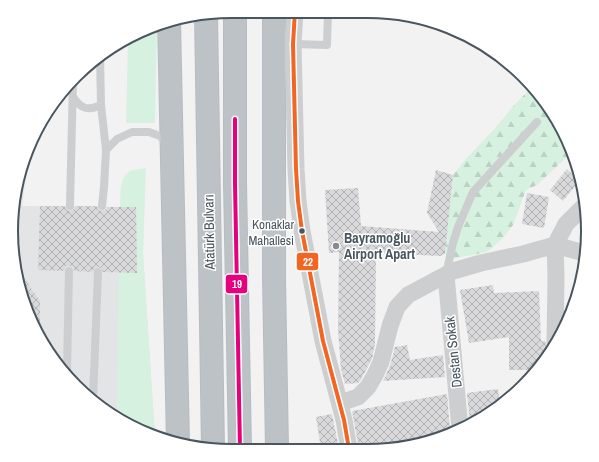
<svg xmlns="http://www.w3.org/2000/svg" width="599" height="462" viewBox="0 0 599 462" font-family="'Archivo Narrow',sans-serif">
	<style>
		.airport { fill: #e3e4e5 }
		.grass { fill: #d7f1e0 }
		.forest { fill: url(#forest-firs) }
		.building { fill: url(#building-cross-hatch) }
		.lines { fill: none; stroke-linecap: round; stroke-linejoin: round }
		.highway-casing { stroke: #b7bcc2; stroke-width: 24 }
		.lane { stroke: #ccced0; stroke-width: 8 }
		.street { stroke: #ccced0; stroke-width: 17 }
		.highway { stroke: #bdc2c7; stroke-width: 22 }
		.highway-bridge-casing { stroke: #b7bcc2; stroke-width: 24; stroke-linecap: butt }
		.highway-bridge { stroke: #bdc2c7; stroke-width: 22 }
		.bus-1-casing { stroke: #fff; stroke-width: 7 }
		.bus-2-casing { stroke: #fff; stroke-width: 7 }
		.bus-1 { stroke: #f26522; stroke-width: 4 }
		.bus-2 { stroke: #e5007d; stroke-width: 4 }
		.bus-dot { fill: #49555f; stroke: #fff; stroke-width: 1.5 }
		.poi-dot { fill: #848c92; stroke: #fff; stroke-width: 1.5 }
		.labels { text-anchor: middle; dominant-baseline: central; stroke-width: 3; stroke-linejoin: round; paint-order: stroke }
		.bus-label { font-size: 13px; fill: #49555f; stroke: #fff; text-anchor: end }
		.street-label { font-size: 14px; fill: #49555f; stroke: #fff }
		.poi-label { font-size: 14px; font-weight: bold; fill: #49555f; stroke: #fff; text-anchor: start }
		.rim { fill: none; stroke: #49555f; stroke-width: 2 }
		.line-badge { stroke: #fff; stroke-width: 1.5 }
		.badge-label { font-size: 11px; text-anchor: middle; font-weight: bold; fill: #fff }
	</style>
	<defs>
		<pattern id="forest-firs" width="22" height="20" patternUnits="userSpaceOnUse"><rect width="22" height="20" fill="#d7f1e0"/><path d="M5 1l3.5 6h-7zM16 11l3.5 6h-7z" fill="#bad1c3"/></pattern>
		<pattern id="building-cross-hatch" width="8" height="8" patternUnits="userSpaceOnUse"><rect width="8" height="8" fill="#d9d9db"/><path d="M0 0l8 8M0 8l8-8" fill="none" stroke="#b2b3b5"/></pattern>
	</defs>
	<rect width="100%" height="100%" fill="#f3f2f2"/>
	<path class="airport" d="M 30,146 L 22,206 L 136,207 L 144,213 L 143,253 L 155,437 L 109,414 L 48,353 L 19,288 L 11,231 L 18,174 Z"/>
	<path class="grass" d="M 157,25 L 155,123 L 126,123 L 128,38 Z
		M 146,168 L 143,253 L 155,437 L 117,418 L 119,273 L 137,273 L 136,207 L 120,207 C 121,194 118,175 133,170 C 137,169 141,169 146,168 Z"/>
	<path class="forest" d="M 531,88 L 551,109 L 570,154 L 537,185 L 526,190 L 513,225 L 503,238 L 487,252 L 446,260 L 446,243 L 453,175 L 465,160 L 496,127 L 516,103 Z"/>
	<path class="building" d="M 567,169 L 580,180 L 563,201 L 550,190 Z
		M 436,170 L 453,175 L 445,254 L 440,256 L 376,253 L 375,344 L 372,359 L 360,381 L 358,383 L 345,384 L 341,369 L 338,330 L 339,252 L 329,253 L 325,190 L 358,188 L 361,226 L 439,232 L 427,213 Z
		M 527,193 L 549,197 L 544,228 L 522,224 Z
		M 40,206 L 65,206 L 67,210 L 70,211 L 74,209 L 75,206 L 97,206 L 98,210 L 102,211 L 106,210 L 107,207 L 136,207 L 137,273 L 103,272 L 101,268 L 98,267 L 94,269 L 93,272 L 74,271 L 74,268 L 70,266 L 66,266 L 64,271 L 38,270 Z
		M 19,271 L 40,301 L 40,334 L 19,288 L 17,273 Z
		M 493,285 L 494,293 L 539,291 L 541,341 L 545,341 L 547,348 L 547,358 L 534,370 L 509,370 L 509,337 L 469,343 L 460,290 Z
		M 407,345 L 410,360 L 443,355 L 445,377 L 383,381 L 390,366 L 395,347 Z
		M 498,389 L 500,404 L 490,414 L 470,424 L 467,393 Z
		M 447,394 L 450,430 L 451,433 L 439,439 L 396,449 L 359,449 L 352,411 Z
		M 332,414 L 339,449 L 321,449 L 316,417 Z"/>
	<g class="lines">
		<g class="highway-casing">
			<path id="highway" d="M 235,11 L 235,183
				M 274,11 L 274,278 L 277,449
				M 169,20 L 178,443"/>
		</g>
		<path class="lane" d="M 293,44 L 327,45 L 328,11
			M 100,56 L 101,105 L 106,150 L 104,187 L 102,206
			M 73,97 C 81,109 88,111 101,105
			M 106,150 L 117,139 L 132,132 L 149,132 L 160,136 L 167,144
			M 70,206 L 73,79
			M 446,274 L 453,243 L 458,227 L 473,192 L 537,122
			M 67,372 L 69,271
			M 93,399 L 98,272"/>
		<path class="street" d="M 295,11 L 293,44 L 296,169 L 298,201 L 302,231 L 323,341 L 344,420 L 349,449
			M 446,275 L 460,429
			M 555,343 L 556,276 L 555,245 L 584,253
			M 340,403 L 358,397 L 368,387 L 375,375 L 381,362 L 390,326 L 397,307 L 408,295 L 453,271 L 481,263 L 523,254 L 555,245 L 566,224 L 584,206"/>
		<use href="#highway" class="highway"/>
		<g class="highway-bridge-casing">
			<path id="highway-bridge" d="M 206,14 L 213,449
				M 235,183 L 240,449"/>
		</g>
		<use href="#highway-bridge" class="highway-bridge"/>
		<g class="bus-1-casing">
			<path id="bus-1" d="M 295,11 L 293,44 L 296,169 L 298,201 L 302,231 L 323,341 L 344,420 L 349,449"/>
		</g>
		<g class="bus-2-casing">
			<path id="bus-2" d="M 235,119 L 235,183 L 240,449"/>
		</g>
		<use href="#bus-1" class="bus-1"/>
		<use href="#bus-2" class="bus-2"/>
	</g>
	<circle class="bus-dot" cx="302" cy="231" r="3.5"/>
	<circle class="poi-dot" cx="336" cy="246" r="4"/>
	<g class="labels">
		<g class="bus-label">
			<text x="294" y="224">Konaklar<tspan x="294" dy="16">Mahallesi</tspan></text>
		</g>
		<g class="street-label">
			<text transform="translate(209 232) rotate(-91)">Atatürk Bulvarı</text>
			<text transform="translate(453 352) rotate(-96)">Destan Sokak</text>
		</g>
		<g class="poi-label">
			<text x="344" y="238">Bayramoğlu<tspan x="344" dy="16">Airport Apart</tspan></text>
		</g>
	</g>
	<path d="M0 0H599V462H0ZM231 18H368A213 213 0 0 1 581 231V231A213 213 0 0 1 368 444H231A213 213 0 0 1 18 231V231A213 213 0 0 1 231 18Z" fill="#fff" fill-rule="evenodd"/>
	<path class="rim" d="M231 18H368A213 213 0 0 1 581 231V231A213 213 0 0 1 368 444H231A213 213 0 0 1 18 231V231A213 213 0 0 1 231 18Z"/>
	<g class="line-badge">
		<rect x="296" y="252" width="23" height="19" rx="4" fill="#f26522"/>
		<rect x="225" y="274" width="23" height="20" rx="4" fill="#e5007d"/>
	</g>
	<g class="badge-label">
		<text x="308" y="266">22</text>
		<text x="237" y="288">19</text>
	</g>
</svg>
